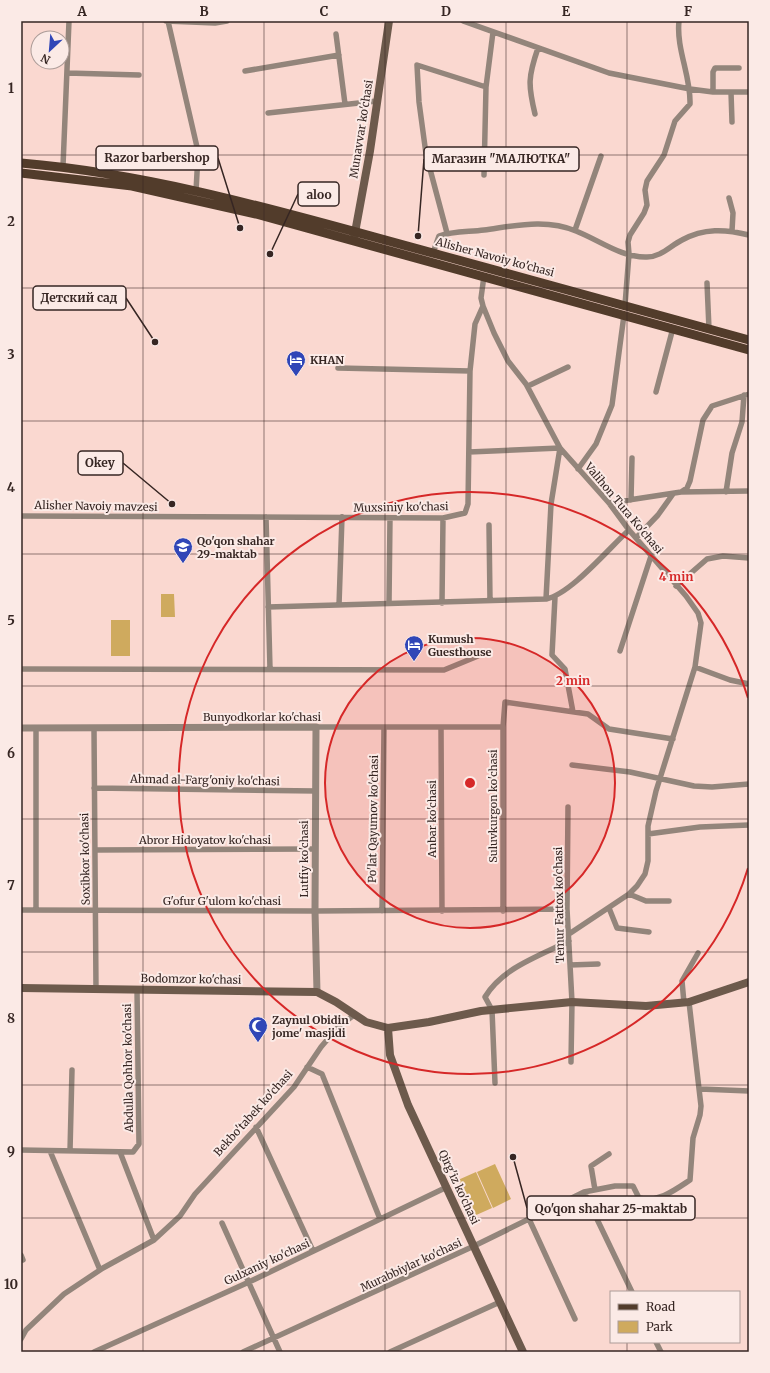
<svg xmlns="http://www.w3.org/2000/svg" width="770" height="1373" viewBox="0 0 770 1373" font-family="Merriweather,serif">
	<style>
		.green { fill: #cfaa5e }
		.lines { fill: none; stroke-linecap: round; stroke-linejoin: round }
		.minor { stroke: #93857b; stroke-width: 5.5 }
		.tertiary { stroke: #93857b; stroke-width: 7 }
		.secondary { stroke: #6d5a4c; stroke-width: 8 }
		.primary { stroke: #523c2b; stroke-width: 9 }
		.grid { fill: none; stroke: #362623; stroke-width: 1; stroke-opacity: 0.55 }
		.ring { fill: none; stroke: #d62828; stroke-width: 2 }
		.labels { text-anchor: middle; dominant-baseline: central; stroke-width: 4; stroke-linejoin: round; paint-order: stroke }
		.street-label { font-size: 11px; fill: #362623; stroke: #fbeae6 }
		.poi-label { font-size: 11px; font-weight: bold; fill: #362623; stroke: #fbeae6; text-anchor: start }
		.centre { fill: #d62828; stroke: #fbeae6; stroke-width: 2 }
		.ring-label { font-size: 12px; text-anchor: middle; font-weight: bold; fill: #d62828; stroke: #fbeae6; stroke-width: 4; stroke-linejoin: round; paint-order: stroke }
		.leader { fill: none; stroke: #362623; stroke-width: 1.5 }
		.callout-dot { fill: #362623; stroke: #fbeae6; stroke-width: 1.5 }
		.callout { fill: #fbeae6; stroke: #362623; stroke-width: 1.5 }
		.callout-label { font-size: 12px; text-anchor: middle; font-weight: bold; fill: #362623 }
		.neatline { fill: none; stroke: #362623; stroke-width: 1.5 }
		.grid-label { font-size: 13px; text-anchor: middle; font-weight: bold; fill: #362623 }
	</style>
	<rect width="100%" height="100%" fill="#fad8d0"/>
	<path class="green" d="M 161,594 L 174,594 L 175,617 L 161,617 Z
		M 111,620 L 130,620 L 130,656 L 111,656 Z
		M 495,1164 L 511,1199 L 493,1208 L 477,1172 Z
		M 476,1172 L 492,1208 L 474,1216 L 458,1180 Z"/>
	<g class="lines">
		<path class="minor" d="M 166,21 L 215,23 L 227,21
			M 168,21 L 197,147 L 198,155 L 196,191
			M 463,21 L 609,73 L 690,89 L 713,92 L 749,92
			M 336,34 L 345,104
			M 245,71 L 339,55
			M 67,73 L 139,75
			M 713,92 L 713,72 L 715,68 L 739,68
			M 731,92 L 732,122
			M 268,113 L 377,101
			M 535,114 C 528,85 528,77 538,48
			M 63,166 L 69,21
			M 484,175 L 486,87 L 493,32
			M 729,198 L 733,213 L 732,231
			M 575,230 L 601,156
			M 447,233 L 426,154 L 419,102 L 417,65 L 486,87
			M 433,253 L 439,236 C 453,231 469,232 484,230 C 514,226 546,218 576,231 C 599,240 622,258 647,257 C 661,257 670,246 682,240 C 704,228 725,229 749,235
			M 484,276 L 481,298 L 483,306 L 494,333 L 508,361 L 526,384 L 560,448 L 609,503 L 629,530 L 686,596 L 698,613 L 701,623 L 695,667 L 656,791 L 648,826 L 648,861 L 645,874 L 637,886 L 629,894 L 569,934
			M 707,283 L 709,329
			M 625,305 L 629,254 L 628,242 L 630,235 L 644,213 L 647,205 L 645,190 L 647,181 L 664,155 L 675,121 L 690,104 C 691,76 676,49 679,21
			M 338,368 L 470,371
			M 528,386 L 568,367
			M 656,392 L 673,328
			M 469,452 L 560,448 L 551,504 L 546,599
			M 578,469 L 596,444 L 612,405 L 624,315
			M 681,492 L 749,491
			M 726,492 L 732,453 L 742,422 L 744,395
			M 631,500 L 632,458
			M 609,503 L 681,492 L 687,488 L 690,481 L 703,420 L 712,406 L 749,394
			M 21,516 L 443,518 L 465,513 L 468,504 L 470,371 L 475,324 L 483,306
			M 266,517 L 270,669
			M 489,525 L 490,600
			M 636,538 L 658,515 L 673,494
			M 676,586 L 707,559 L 723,556 L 749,558
			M 555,597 L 552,655 L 565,669 L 573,712
			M 389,603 L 390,518
			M 442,603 L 443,518
			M 339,605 L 342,517
			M 268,607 L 546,599 C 571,594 609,548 629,530
			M 620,651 L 651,556
			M 695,667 L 730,680 L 749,684
			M 21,669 L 444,670 L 478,656
			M 316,727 L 503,727
			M 441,727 L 442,911
			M 94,729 L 96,989
			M 572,765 L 630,772 L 694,786 L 712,787 L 749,784
			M 94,788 L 316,791
			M 568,807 L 567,909 L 572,1002 L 571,1062
			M 648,834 L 700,827 L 749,825
			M 95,850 L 315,849
			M 629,894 L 646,901 L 669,901
			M 609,908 L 617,928 L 649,932
			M 21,910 L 315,911 L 567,909
			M 36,910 L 36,728
			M 382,911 L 384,727
			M 503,911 L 503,727 L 505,702 L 588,714 L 609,729 L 673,739
			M 570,965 L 598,964
			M 684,1003 L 682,981 L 698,953
			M 307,1067 L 322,1074 L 380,1219
			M 495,1083 L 492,1010 L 485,997 C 502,968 539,956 569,941
			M 700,1089 L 749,1091
			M 256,1127 L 313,1251
			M 21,1150 L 133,1152 L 139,1144 L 137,989
			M 50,1151 L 100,1270
			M 70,1151 L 72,1070
			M 120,1152 L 154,1240
			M 595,1190 L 591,1166 L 609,1154
			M 584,1192 L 632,1292
			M 529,1219 L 575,1319
			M 222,1223 L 280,1352
			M 21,1255 L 23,1260
			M 21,1339 L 26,1330 L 64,1294 L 103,1268 L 154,1240 L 180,1216 L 195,1194 L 294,1087 L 321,1047 L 338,1027 L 354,1015
			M 656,1342 L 661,1352
			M 94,1352 L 249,1282 L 447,1187
			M 243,1352 L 474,1246 L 584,1192 L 615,1186 L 633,1186 L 639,1198 C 658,1203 675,1190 690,1180 L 693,1138 L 700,1115 L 701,1106 L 689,1002
			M 390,1352 L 500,1302"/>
		<path class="tertiary" d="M 21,728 L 316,727 L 315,911 L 317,992"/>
		<path class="secondary" d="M 354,238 L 370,151 L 389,21
			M 21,988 L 317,992 L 336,1002 L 366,1022 L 388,1028 L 429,1022 L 481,1011 L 572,1002 L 646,1006 L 689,1002 L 749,982
			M 388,1028 L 390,1055 L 408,1105 L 523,1352"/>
		<path class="primary" d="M 21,163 C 165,175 302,218 440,255 C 543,283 646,311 749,340
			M 21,173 L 132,186 L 256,214 L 749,350"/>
	</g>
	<path class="grid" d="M 143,21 L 143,1352M 264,21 L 264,1352M 385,21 L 385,1352M 506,21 L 506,1352M 627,21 L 627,1292M 21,155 L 749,155M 21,288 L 749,288M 21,421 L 749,421M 21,554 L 749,554M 21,686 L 749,686M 21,819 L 749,819M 21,952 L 749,952M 21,1085 L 749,1085M 21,1218 L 749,1218M 627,1342 L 627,1352"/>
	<circle cx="470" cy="783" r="145" fill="#d62828" fill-opacity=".12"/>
	<g class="ring">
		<circle cx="470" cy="783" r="145"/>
		<path d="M748 868A291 291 0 1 1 748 698"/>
	</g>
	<defs>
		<g id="hotel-pin" transform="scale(1)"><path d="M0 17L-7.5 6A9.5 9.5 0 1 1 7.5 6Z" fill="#3046b7" stroke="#fbeae6"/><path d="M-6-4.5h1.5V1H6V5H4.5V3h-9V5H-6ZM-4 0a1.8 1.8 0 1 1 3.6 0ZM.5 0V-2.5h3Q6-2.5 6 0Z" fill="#fff"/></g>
		<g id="school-pin" transform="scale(1)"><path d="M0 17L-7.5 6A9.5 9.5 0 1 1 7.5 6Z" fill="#3046b7" stroke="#fbeae6"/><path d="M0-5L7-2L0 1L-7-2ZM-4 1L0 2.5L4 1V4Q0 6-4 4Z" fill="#fff"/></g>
		<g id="mosque-pin" transform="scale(1)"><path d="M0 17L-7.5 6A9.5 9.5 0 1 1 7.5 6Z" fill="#3046b7" stroke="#fbeae6"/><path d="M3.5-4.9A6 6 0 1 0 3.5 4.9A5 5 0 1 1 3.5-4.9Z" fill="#fff"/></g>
	</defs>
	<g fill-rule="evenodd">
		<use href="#hotel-pin" x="296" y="360"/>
		<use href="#school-pin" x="183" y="547"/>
		<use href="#hotel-pin" x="414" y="645"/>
		<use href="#mosque-pin" x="258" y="1026"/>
	</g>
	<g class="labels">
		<g class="street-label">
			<text transform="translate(361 129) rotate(-81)">Munavvar ko'chasi</text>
			<text transform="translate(495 257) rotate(15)">Alisher Navoiy ko'chasi</text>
			<text transform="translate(96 506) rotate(1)">Alisher Navoiy mavzesi</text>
			<text transform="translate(401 507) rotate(-1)">Muxsiniy ko'chasi</text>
			<text transform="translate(624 508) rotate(50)">Valihon Tura Ko'chasi</text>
			<text x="262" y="717">Bunyodkorlar ko'chasi</text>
			<text transform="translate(205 780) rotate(1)">Ahmad al-Farg'oniy ko'chasi</text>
			<text transform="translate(493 806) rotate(-90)">Suluvkurgon ko'chasi</text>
			<text transform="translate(373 819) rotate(-89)">Po'lat Qayumov ko'chasi</text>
			<text transform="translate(432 819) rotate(-90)">Anbar ko'chasi</text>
			<text x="205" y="840">Abror Hidoyatov ko'chasi</text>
			<text transform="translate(85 859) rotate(-91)">Soxibkor ko'chasi</text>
			<text transform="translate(304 859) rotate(-90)">Lutfiy ko'chasi</text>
			<text x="222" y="901">G'ofur G'ulom ko'chasi</text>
			<text transform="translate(559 905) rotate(-91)">Temur Fattox ko'chasi</text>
			<text transform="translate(191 979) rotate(1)">Bodomzor ko'chasi</text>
			<text transform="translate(128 1068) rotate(-91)">Abdulla Qohhor ko'chasi</text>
			<text transform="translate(253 1113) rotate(-48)">Bekbo'tabek ko'chasi</text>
			<text transform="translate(459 1187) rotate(65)">Qirg'iz ko'chasi</text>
			<text transform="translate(267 1262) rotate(-25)">Gulxaniy ko'chasi</text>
			<text transform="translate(411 1265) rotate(-25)">Murabbiylar ko'chasi</text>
		</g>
		<g class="poi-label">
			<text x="310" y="360">KHAN</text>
			<text x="197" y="541">Qo'qon shahar<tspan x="197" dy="13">29-maktab</tspan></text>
			<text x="428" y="639">Kumush<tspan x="428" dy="13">Guesthouse</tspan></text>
			<text x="272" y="1020">Zaynul Obidin<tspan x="272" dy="13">jome' masjidi</tspan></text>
		</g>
	</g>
	<circle cx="470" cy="783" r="6" class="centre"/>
	<g class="ring-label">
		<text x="676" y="581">4 min</text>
		<text x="573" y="685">2 min</text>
	</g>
	<path class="leader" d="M240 228L218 158M418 236L424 159M270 254L298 194M155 342L126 298M172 504L123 463M513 1157L527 1208"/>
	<g class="callout-dot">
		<circle cx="240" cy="228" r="4"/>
		<circle cx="418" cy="236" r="4"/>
		<circle cx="270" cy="254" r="4"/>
		<circle cx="155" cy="342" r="4"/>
		<circle cx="172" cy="504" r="4"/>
		<circle cx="513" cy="1157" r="4"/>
	</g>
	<g class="callout">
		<rect x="96" y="146" width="122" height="24" rx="4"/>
		<rect x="424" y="147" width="155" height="24" rx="4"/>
		<rect x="298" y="182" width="41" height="24" rx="4"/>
		<rect x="33" y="286" width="93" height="24" rx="4"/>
		<rect x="78" y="451" width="45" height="24" rx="4"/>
		<rect x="527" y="1196" width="168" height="24" rx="4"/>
	</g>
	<g class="callout-label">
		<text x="157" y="162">Razor barbershop</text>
		<text x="501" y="163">Магазин "МАЛЮТКА"</text>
		<text x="319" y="199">aloo</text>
		<text x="79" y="302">Детский сад</text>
		<text x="100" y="467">Okey</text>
		<text x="611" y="1213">Qo'qon shahar 25-maktab</text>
	</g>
	<rect width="770" height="1373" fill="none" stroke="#fbeae6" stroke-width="44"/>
	<rect x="610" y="1291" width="130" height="52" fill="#fbeae6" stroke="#ac9c98"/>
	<rect x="618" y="1304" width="20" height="6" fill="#523c2b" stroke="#ac9c98"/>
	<text x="646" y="1311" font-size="12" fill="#362623">Road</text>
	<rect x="618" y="1321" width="20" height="12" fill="#cfaa5e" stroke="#ac9c98"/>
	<text x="646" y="1331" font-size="12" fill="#362623">Park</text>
	<g transform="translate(50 50) rotate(206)"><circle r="19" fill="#fbeae6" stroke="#ac9c98"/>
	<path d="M0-3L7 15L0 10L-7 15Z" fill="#3046b7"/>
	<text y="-6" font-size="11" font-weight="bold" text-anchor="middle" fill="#362623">N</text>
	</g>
	<rect x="22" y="22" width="726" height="1329" class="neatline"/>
	<g class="grid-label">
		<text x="82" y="16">A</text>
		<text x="204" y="16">B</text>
		<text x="324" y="16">C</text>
		<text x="446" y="16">D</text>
		<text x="566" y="16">E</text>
		<text x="688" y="16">F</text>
		<text x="11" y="93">1</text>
		<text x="11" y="226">2</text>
		<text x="11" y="359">3</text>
		<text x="11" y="492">4</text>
		<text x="11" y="625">5</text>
		<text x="11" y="758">6</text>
		<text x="11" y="890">7</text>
		<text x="11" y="1023">8</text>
		<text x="11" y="1156">9</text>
		<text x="11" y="1289">10</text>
	</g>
</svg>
